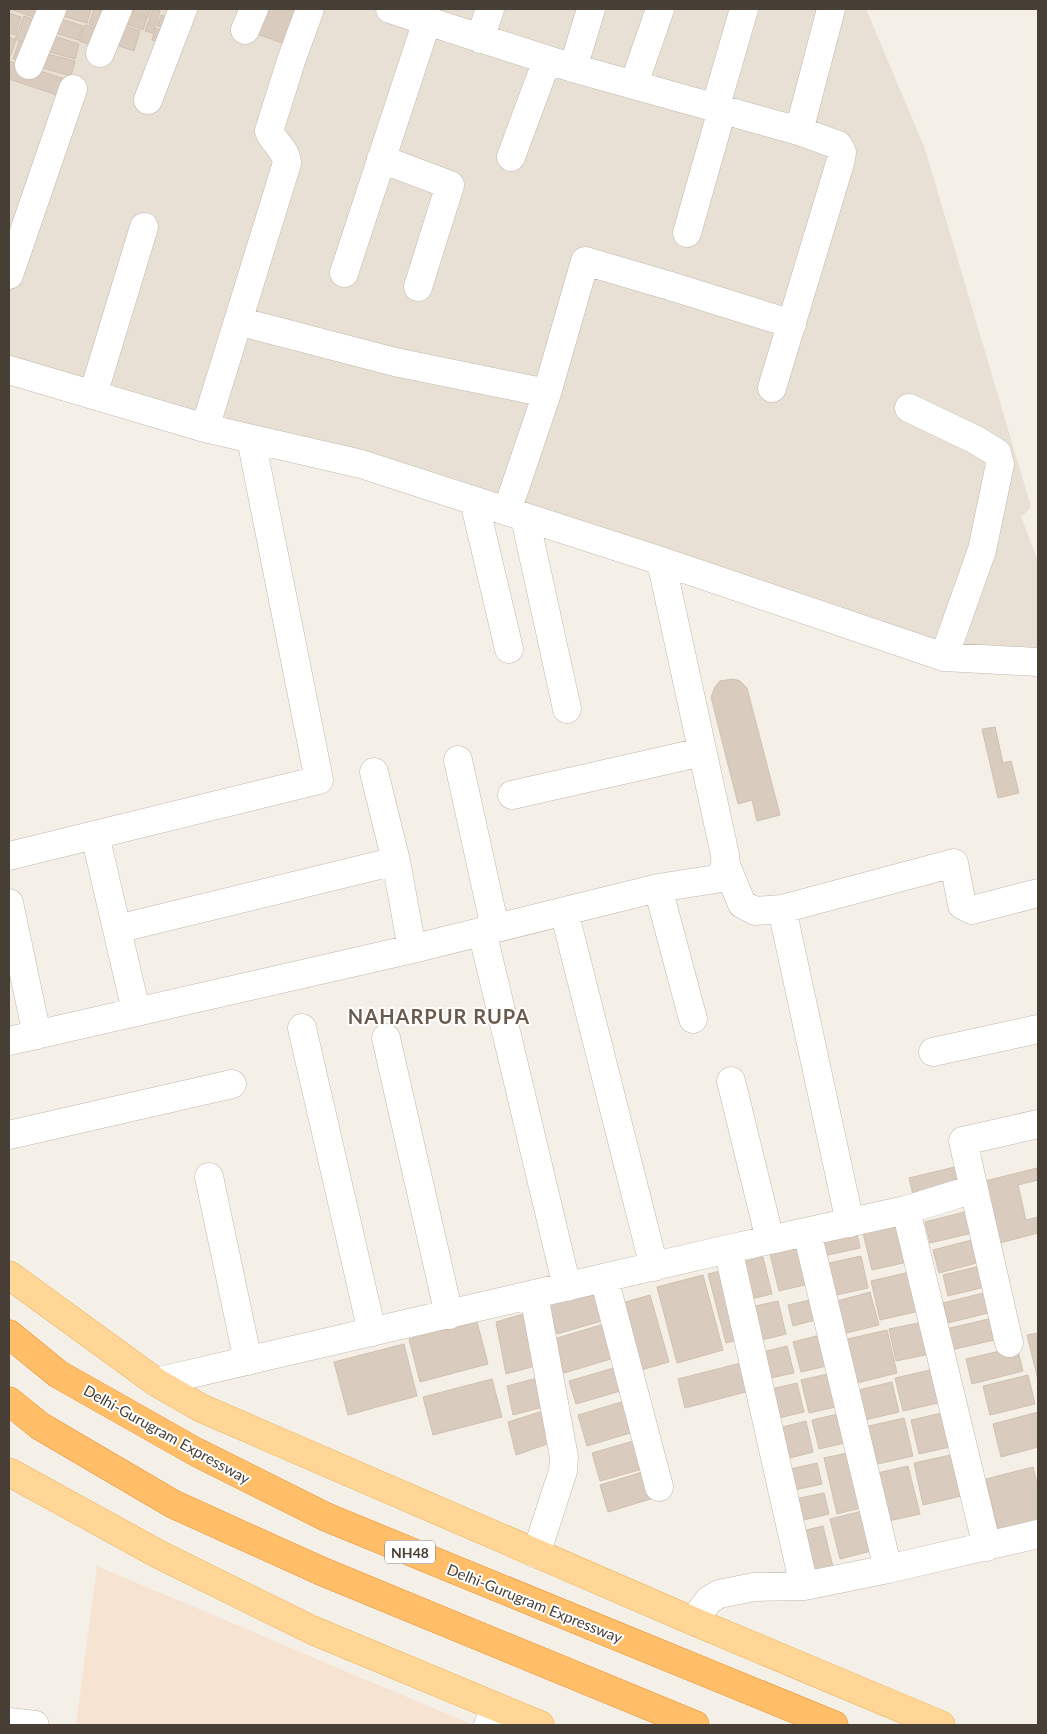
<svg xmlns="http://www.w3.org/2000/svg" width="1047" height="1734" viewBox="0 0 1047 1734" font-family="Lato,sans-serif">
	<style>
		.residential { fill: #e8e0d4 }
		.commercial { fill: #f7e3d1 }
		.building { fill: #d9ccbe; stroke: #d1c0ae }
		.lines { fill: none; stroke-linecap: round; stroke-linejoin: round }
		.minor-casing { stroke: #c3b8ac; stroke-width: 29 }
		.major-casing { stroke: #e9b35f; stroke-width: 29 }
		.highway-casing { stroke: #e59130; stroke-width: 29 }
		.minor { stroke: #fff; stroke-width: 28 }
		.major { stroke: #ffd695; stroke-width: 28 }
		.highway { stroke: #ffbe67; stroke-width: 28 }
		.labels { text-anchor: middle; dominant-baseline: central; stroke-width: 4; stroke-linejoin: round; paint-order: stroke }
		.shield { fill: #fff; stroke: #7e7972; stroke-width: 1 }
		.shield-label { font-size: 14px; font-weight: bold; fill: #473f35 }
		.street-label { font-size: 15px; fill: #473f35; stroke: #fff }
		.district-label { font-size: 20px; font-weight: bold; letter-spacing: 1px; fill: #6b5b4c; stroke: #fff }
	</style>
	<rect width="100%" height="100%" fill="#f4efe7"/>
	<path class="residential" d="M 9,9 L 866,9 L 925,149 L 1031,507 L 1021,517 L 1038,561 L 1038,661 L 947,663 L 634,547 L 9,373 Z"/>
	<path class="commercial" d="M 97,1566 L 473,1725 L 76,1725 Z"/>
	<path class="building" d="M 10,9 L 42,9 L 39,19 Z
		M 58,9 L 91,9 L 87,23 L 56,14 Z
		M 94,9 L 112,13 L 106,30 L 89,24 Z
		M 124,9 L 151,9 L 148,17 Z
		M 153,9 L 160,11 L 153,33 L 145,31 Z
		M 256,9 L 305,9 L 291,46 L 248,31 Z
		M 124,11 L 147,18 L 143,30 L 120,22 Z
		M 9,13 L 21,17 L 15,35 L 9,33 Z
		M 161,15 L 175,20 L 172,31 L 157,26 Z
		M 24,16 L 42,23 L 33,47 L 15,39 Z
		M 54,17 L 83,26 L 78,40 L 50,31 Z
		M 119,24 L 140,31 L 134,51 L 113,44 Z
		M 85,25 L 105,31 L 100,48 L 79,41 Z
		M 155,28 L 170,33 L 167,45 L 152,40 Z
		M 44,33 L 79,44 L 75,59 L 39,49 Z
		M 9,37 L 16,40 L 10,57 L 9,57 Z
		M 19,42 L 33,48 L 28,64 L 13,59 Z
		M 35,51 L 75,61 L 71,76 L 32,65 Z
		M 9,61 L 65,79 L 60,96 L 9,79 Z
		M 733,679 L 740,681 L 747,688 L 780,815 L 757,821 L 752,800 L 738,804 L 711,697 L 715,687 L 720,681 Z
		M 995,727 L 1003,763 L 1011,761 L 1019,793 L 998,798 L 982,729 Z
		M 959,1166 L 964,1187 L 914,1199 L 909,1178 Z
		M 1037,1168 L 1038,1180 L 1018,1185 L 1026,1220 L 1038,1217 L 1038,1233 L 996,1244 L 981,1182 Z
		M 972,1210 L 977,1232 L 930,1243 L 925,1222 Z
		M 903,1224 L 912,1261 L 872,1270 L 863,1233 Z
		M 856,1229 L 860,1248 L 819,1257 L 815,1238 Z
		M 979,1238 L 984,1261 L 939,1273 L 933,1250 Z
		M 800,1247 L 809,1284 L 779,1291 L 770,1254 Z
		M 861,1256 L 868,1288 L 828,1297 L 820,1265 Z
		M 763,1257 L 772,1294 L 743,1301 L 734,1264 Z
		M 984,1265 L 989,1286 L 948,1296 L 943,1275 Z
		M 728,1269 L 745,1338 L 726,1343 L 708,1274 Z
		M 914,1271 L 924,1310 L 880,1320 L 871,1281 Z
		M 703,1275 L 723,1350 L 677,1363 L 657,1287 Z
		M 594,1284 L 605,1320 L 557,1334 L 546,1298 Z
		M 991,1291 L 996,1311 L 948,1323 L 943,1303 Z
		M 870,1292 L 879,1325 L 838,1335 L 830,1303 Z
		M 650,1295 L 669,1362 L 634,1372 L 615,1305 Z
		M 819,1298 L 823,1318 L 793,1326 L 788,1305 Z
		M 778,1301 L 786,1334 L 754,1342 L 746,1308 Z
		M 533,1311 L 539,1365 L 506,1374 L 496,1322 Z
		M 997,1317 L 1003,1338 L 951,1350 L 946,1329 Z
		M 928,1321 L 935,1353 L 896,1361 L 889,1329 Z
		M 477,1322 L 488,1364 L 420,1382 L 409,1339 Z
		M 604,1324 L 614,1358 L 564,1373 L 554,1339 Z
		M 887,1330 L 897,1373 L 849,1385 L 839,1341 Z
		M 828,1333 L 835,1364 L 801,1372 L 793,1342 Z
		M 1038,1333 L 1038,1380 L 1027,1335 Z
		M 404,1344 L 417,1396 L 348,1415 L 334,1362 Z
		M 787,1346 L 794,1373 L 761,1380 L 755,1354 Z
		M 1017,1347 L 1023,1371 L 972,1384 L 966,1359 Z
		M 745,1362 L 753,1390 L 685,1408 L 678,1379 Z
		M 617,1367 L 624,1390 L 576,1404 L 569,1381 Z
		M 939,1368 L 947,1401 L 903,1411 L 895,1378 Z
		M 832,1373 L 840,1406 L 809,1413 L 801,1380 Z
		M 1028,1375 L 1035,1404 L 990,1415 L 983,1386 Z
		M 545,1376 L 551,1405 L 513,1415 L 507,1386 Z
		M 492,1379 L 502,1417 L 433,1435 L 423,1397 Z
		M 892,1382 L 899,1412 L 861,1421 L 854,1391 Z
		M 797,1383 L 804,1412 L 770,1420 L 763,1391 Z
		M 628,1400 L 637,1431 L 587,1446 L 578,1415 Z
		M 552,1408 L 559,1440 L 516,1455 L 508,1422 Z
		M 951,1411 L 959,1445 L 919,1454 L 911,1420 Z
		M 1038,1412 L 1038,1447 L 1001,1457 L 993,1424 Z
		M 842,1413 L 849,1442 L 819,1449 L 812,1420 Z
		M 904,1418 L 913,1456 L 869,1466 L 860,1428 Z
		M 806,1421 L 813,1452 L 782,1460 L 775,1429 Z
		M 637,1440 L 646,1468 L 600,1481 L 592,1453 Z
		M 852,1452 L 865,1507 L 837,1514 L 824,1458 Z
		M 960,1453 L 970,1494 L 923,1505 L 914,1463 Z
		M 817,1463 L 822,1484 L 790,1491 L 786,1470 Z
		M 908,1466 L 920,1514 L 884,1522 L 873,1474 Z
		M 1033,1467 L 1038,1487 L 1038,1520 L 998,1530 L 986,1479 Z
		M 649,1470 L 657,1497 L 608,1512 L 600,1485 Z
		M 824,1493 L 829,1514 L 800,1521 L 795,1499 Z
		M 870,1509 L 879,1549 L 840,1559 L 830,1519 Z
		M 823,1526 L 833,1567 L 808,1573 L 798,1532 Z"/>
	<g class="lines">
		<g class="minor-casing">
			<path id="minor" d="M 390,9 L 573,68 L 799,131 L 838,145 L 842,152 L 840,163 L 772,388
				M 245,30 L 254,9
				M 480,39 L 490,9
				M 100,53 L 118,9
				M 29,65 L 52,9
				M 573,68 L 591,9
				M 634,84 L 660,9
				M 148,100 L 183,9
				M 715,109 L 744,9
				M 799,131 L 831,9
				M 511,157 L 547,60
				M 381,159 L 450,185 L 418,287
				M 687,233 L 722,110
				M 344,273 L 427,21
				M 9,275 L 73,89
				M 238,321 L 395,362 L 547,393
				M 9,370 L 205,428 L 361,464 L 661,561 L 944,657 L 1038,662
				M 93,395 L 144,227
				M 909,408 L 976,440 L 997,453 L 1000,464 L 982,550 L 944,657
				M 205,428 L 287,163 C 286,149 274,143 269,131 L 291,61 L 310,9
				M 474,501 L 509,649
				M 507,511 L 547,393 L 585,261 L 667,285 L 792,324
				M 525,518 L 567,709
				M 458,760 L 495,928
				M 374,772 L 396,861 L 412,949
				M 512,795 L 702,752
				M 95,835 L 136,1011
				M 9,856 L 319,780 L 251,439
				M 726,865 L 742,904 L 755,911 L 782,909 L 954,863 L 962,905 L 972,910 L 1038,893
				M 658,888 L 693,1019
				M 9,903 L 37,1035
				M 782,909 L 850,1223
				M 564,911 L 654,1267
				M 117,929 L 396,861
				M 482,931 L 567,1287
				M 302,1028 L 372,1332
				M 386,1038 L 449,1315
				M 9,1041 L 412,949 L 658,888 L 716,879 C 725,872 726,866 725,855 L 661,561
				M 933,1052 L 1038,1029
				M 731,1081 L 770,1240
				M 9,1135 L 232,1084
				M 209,1177 L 248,1361
				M 906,1210 L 987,1547
				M 807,1232 L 888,1569
				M 728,1249 L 804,1586
				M 604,1278 L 659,1487
				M 534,1295 L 564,1457 L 563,1471 L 536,1554
				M 1009,1343 L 963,1141 L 1038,1124
				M 156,1382 L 728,1249 L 906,1210 L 974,1189
				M 693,1621 L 709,1600 L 719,1594 L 754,1587 L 804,1586 L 888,1569 L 1038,1534
				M 9,1722 L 35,1725
				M 488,1725 L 496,1707"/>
		</g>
		<g class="major-casing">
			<path id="major" d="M 9,1275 L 156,1382 L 201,1408 L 693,1621 L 941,1725
				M 9,1472 L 160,1555 L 312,1630 L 540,1725"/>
		</g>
		<g class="highway-casing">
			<path id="highway" d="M 9,1334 L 58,1374 L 196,1452 L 326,1517 L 834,1725
				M 9,1401 L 40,1426 L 173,1504 L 321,1571 L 695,1725"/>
		</g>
		<use href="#minor" class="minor"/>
		<use href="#major" class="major"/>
		<use href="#highway" class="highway"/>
	</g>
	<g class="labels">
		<rect class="shield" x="385" y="1540.5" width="50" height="23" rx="4"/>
		<g class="shield-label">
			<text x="410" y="1552">NH48</text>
		</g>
		<g class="street-label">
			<text transform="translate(167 1434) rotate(29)">Delhi-Gurugram Expressway</text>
			<text transform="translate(535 1603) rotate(22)">Delhi-Gurugram Expressway</text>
		</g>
		<g class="district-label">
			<text x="439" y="1016">NAHARPUR RUPA</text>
		</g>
	</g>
	<rect width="1047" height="1734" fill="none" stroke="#473f35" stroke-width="20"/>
</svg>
